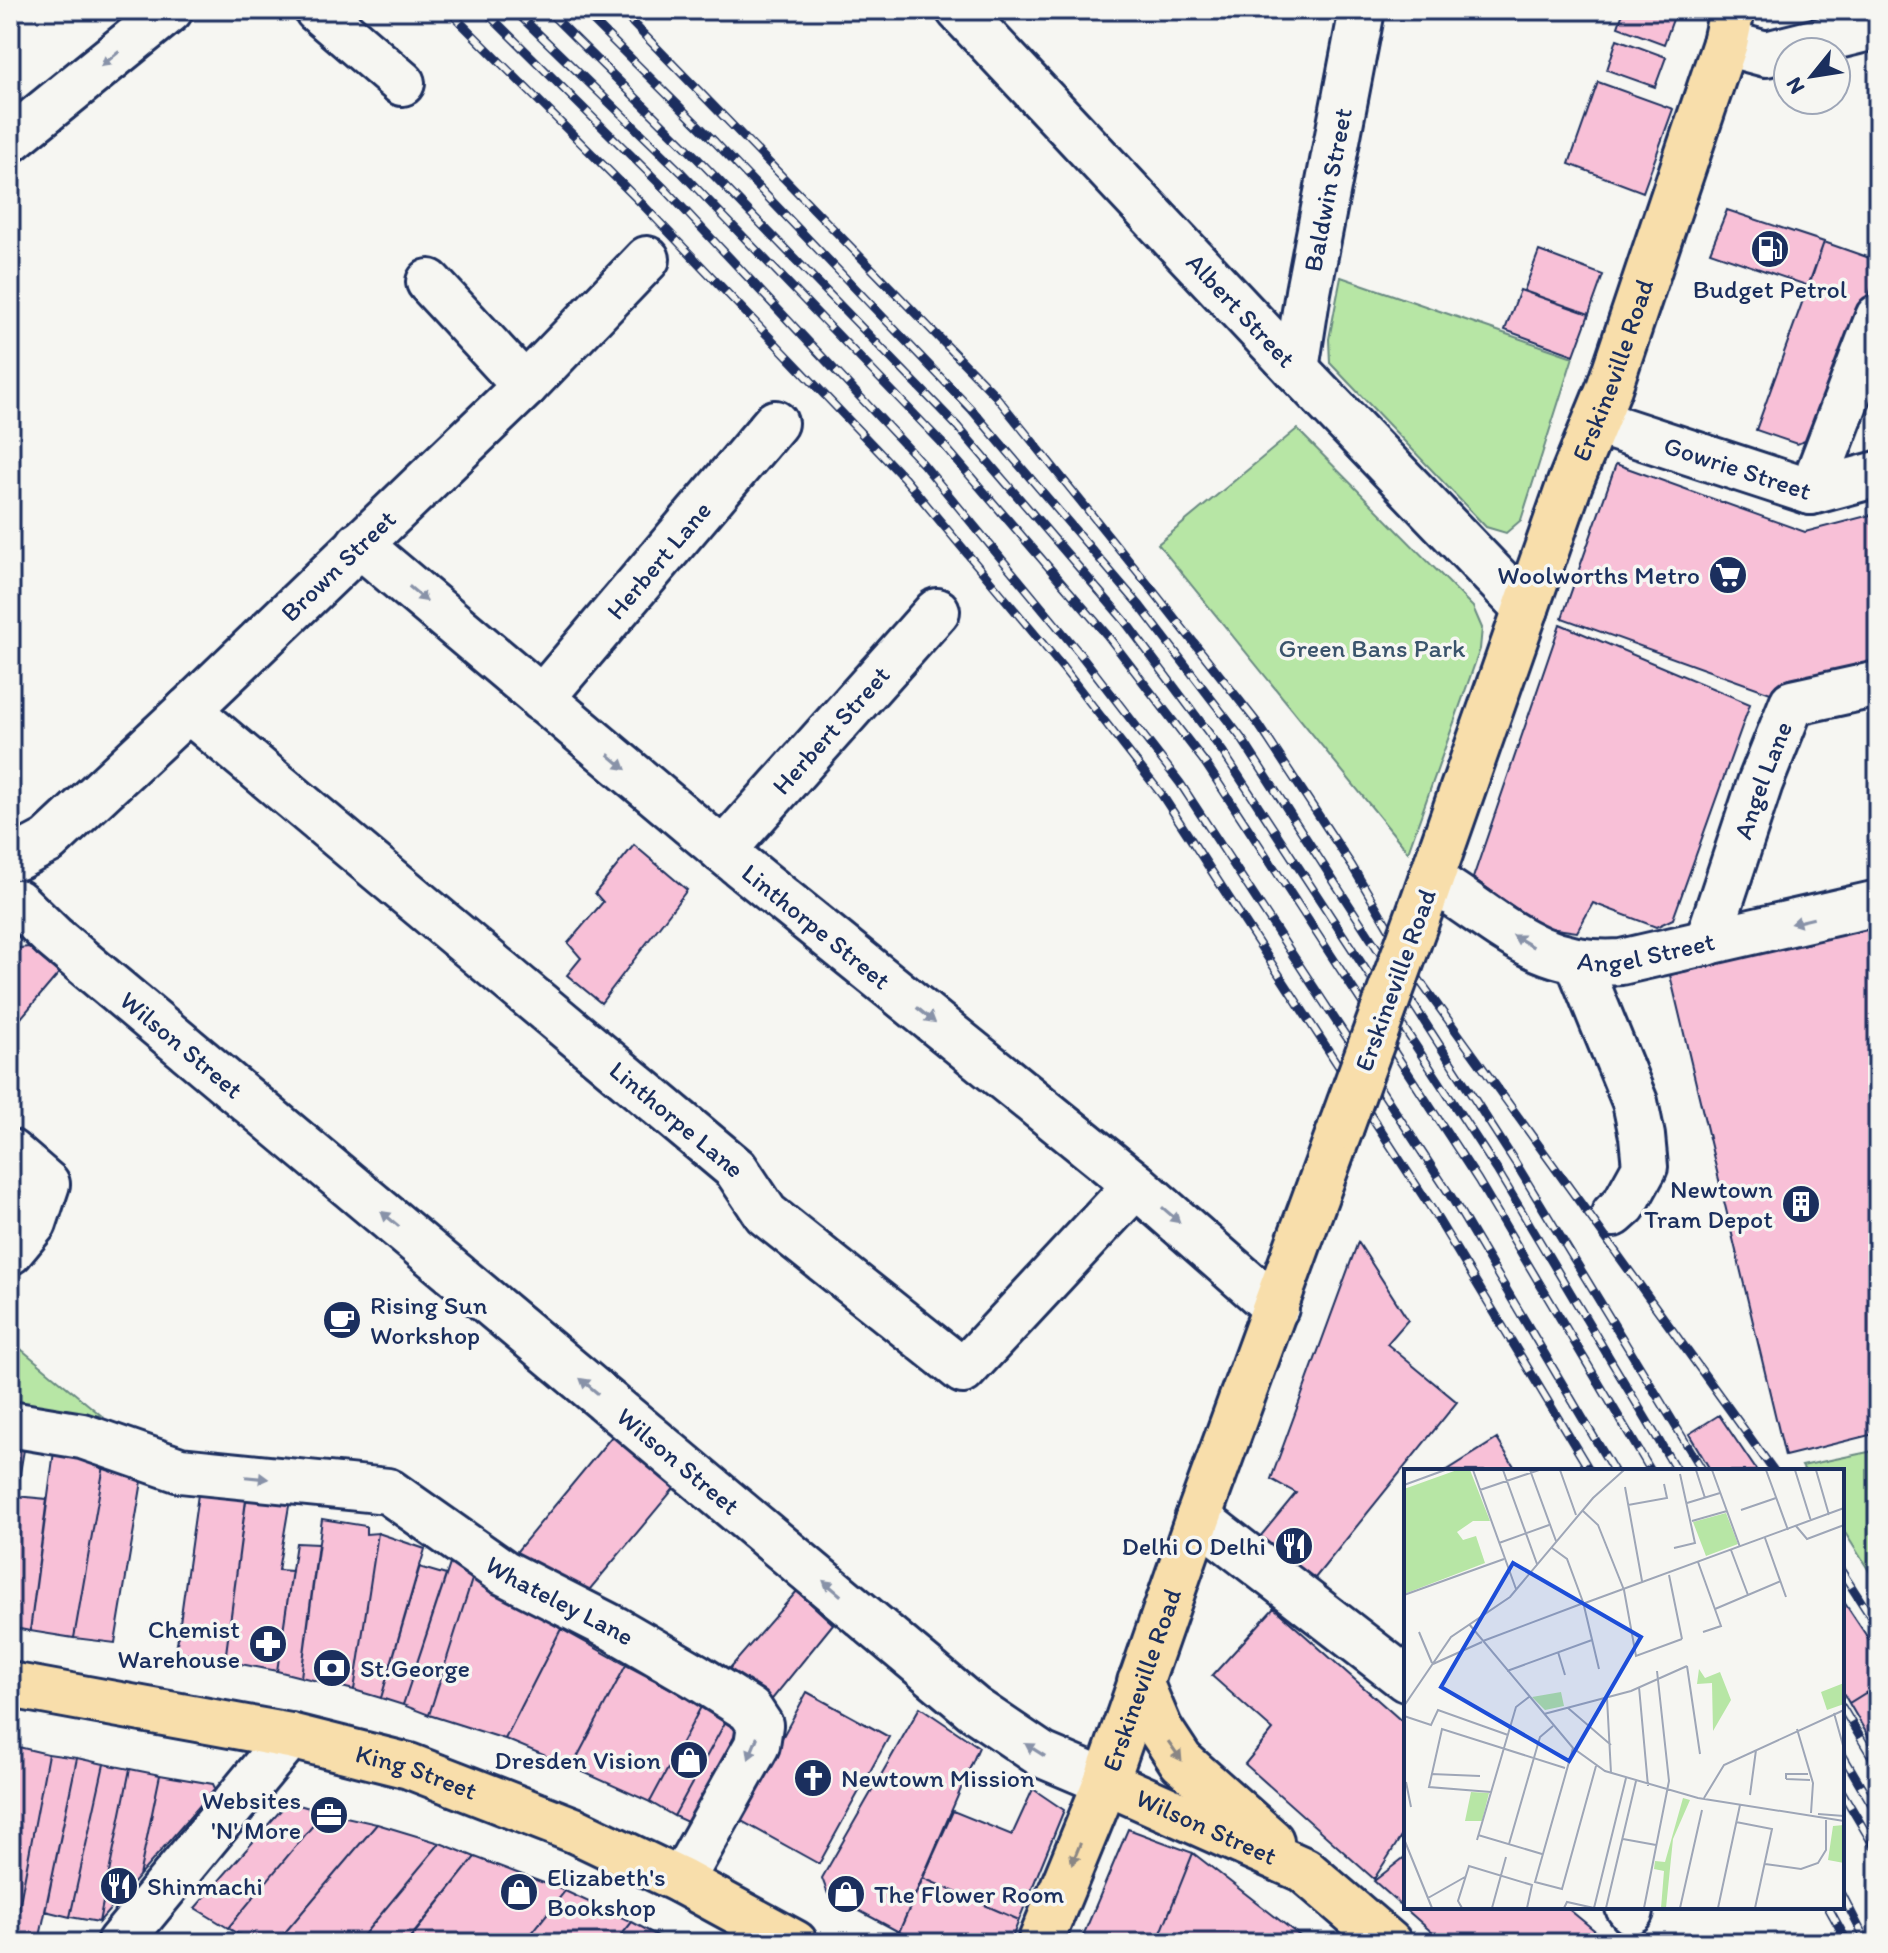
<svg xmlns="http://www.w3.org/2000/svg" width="1888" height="1953" viewBox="0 0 1888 1953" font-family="Itim,sans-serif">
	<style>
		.green { fill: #b7e6a5; stroke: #698a82; stroke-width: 2 }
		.building { fill: #f8c0d7; stroke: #1b2f5e; stroke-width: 2 }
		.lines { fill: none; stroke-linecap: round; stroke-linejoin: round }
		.minor-casing { stroke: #1b2f5e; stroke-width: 50 }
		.major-casing { stroke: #1b2f5e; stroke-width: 50 }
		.highway-casing { stroke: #1b2f5e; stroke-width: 50 }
		.minor { stroke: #f6f6f2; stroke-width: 44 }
		.major { stroke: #f8deab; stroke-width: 44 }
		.highway { stroke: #f8deab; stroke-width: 44 }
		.rail-casing { stroke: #1b2f5e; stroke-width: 9 }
		.rail { stroke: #f6f6f2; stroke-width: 6; stroke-dasharray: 18; stroke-linecap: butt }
		.major-bridge-casing { stroke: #1b2f5e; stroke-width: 50; stroke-linecap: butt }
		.major-bridge { stroke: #f8deab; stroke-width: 44 }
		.oneway { fill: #8892a8 }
		.oneway2 { fill: #8a8684 }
		.labels { text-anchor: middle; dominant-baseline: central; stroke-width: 7; stroke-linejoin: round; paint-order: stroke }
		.street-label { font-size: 26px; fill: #1b2f5e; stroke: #f6f6f2 }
		.poi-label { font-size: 26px; fill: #1b2f5e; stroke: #f6f6f2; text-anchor: end }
		.park-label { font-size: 26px; fill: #3a546c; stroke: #f6f6f2 }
		.inset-road { fill: none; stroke: #9ea6b7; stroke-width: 2 }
		.view { fill: #1d4ed8; fill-opacity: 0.15; stroke: #1d4ed8; stroke-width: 4 }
		.inset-edge { fill: none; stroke: #1b2f5e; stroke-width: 4 }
	</style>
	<rect width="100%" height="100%" fill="#f6f6f2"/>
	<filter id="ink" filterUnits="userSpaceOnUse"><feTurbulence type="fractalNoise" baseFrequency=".0125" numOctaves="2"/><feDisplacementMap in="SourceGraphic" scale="16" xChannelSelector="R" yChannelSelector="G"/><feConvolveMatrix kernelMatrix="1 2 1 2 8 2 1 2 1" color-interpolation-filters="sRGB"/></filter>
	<g filter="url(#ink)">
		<path class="green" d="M 1341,277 L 1573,357 L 1521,520 L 1506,533 L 1486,527 L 1330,363 L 1329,339 Z
			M 1297,429 L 1473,607 L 1482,628 L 1480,649 L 1408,852 L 1158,544 Z
			M 10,1340 L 102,1416 L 10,1404 Z
			M 1878,1450 L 1878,1585 L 1842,1528 L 1842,1471 L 1805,1471 L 1802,1466 Z"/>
		<path class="building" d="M 1624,10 L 1676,11 L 1664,44 L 1618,27 Z
			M 1617,39 L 1666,57 L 1655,87 L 1607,70 Z
			M 1598,82 L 1673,109 L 1643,192 L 1569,164 Z
			M 1727,210 L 1824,242 L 1809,286 L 1710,252 Z
			M 1824,242 L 1878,261 L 1878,270 L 1818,436 L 1797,444 L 1756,430 Z
			M 1539,251 L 1603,275 L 1589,314 L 1524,291 Z
			M 1520,290 L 1589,314 L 1574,355 L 1505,330 Z
			M 1616,464 L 1805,532 L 1878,513 L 1878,661 L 1780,685 L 1776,695 L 1562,618 Z
			M 1560,624 L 1750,704 L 1673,919 L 1656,927 L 1593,903 L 1577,932 L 1542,927 L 1473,878 Z
			M 634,845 L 687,890 L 601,1003 L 567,975 L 581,958 L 568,943 L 603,902 L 595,893 Z
			M 1878,925 L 1878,1433 L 1785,1456 L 1670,975 Z
			M 29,947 L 59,973 L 10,1031 L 10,949 Z
			M 1358,1242 L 1408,1320 L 1387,1344 L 1457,1402 L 1311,1583 L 1259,1538 L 1296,1493 L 1271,1479 Z
			M 1719,1415 L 1757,1471 L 1711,1471 L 1689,1434 Z
			M 613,1435 L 676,1486 L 580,1601 L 508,1562 Z
			M 1497,1439 L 1517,1471 L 1446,1471 Z
			M 10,1442 L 25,1444 L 14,1507 L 10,1509 Z
			M 55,1444 L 106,1454 L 74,1638 L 30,1631 Z
			M 106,1454 L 119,1457 L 142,1481 L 115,1643 L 74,1638 Z
			M 200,1480 L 248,1486 L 225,1661 L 176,1651 Z
			M 247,1492 L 290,1500 L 278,1570 L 292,1571 L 277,1671 L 225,1661 Z
			M 15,1496 L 47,1499 L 30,1631 L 10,1627 L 10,1509 L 14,1507 Z
			M 322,1519 L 366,1526 L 366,1534 L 378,1533 L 354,1690 L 301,1677 Z
			M 378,1533 L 425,1549 L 381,1698 L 354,1690 Z
			M 296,1543 L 318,1544 L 301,1677 L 277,1671 Z
			M 451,1561 L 474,1573 L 429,1715 L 403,1705 Z
			M 419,1567 L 446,1575 L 403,1705 L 381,1698 Z
			M 474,1573 L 561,1629 L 505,1739 L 429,1715 Z
			M 797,1591 L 833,1624 L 761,1713 L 716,1684 Z
			M 1842,1599 L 1878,1653 L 1878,1685 L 1849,1703 L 1842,1691 Z
			M 1274,1608 L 1406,1725 L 1406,1829 L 1374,1879 L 1245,1764 L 1273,1730 L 1212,1676 Z
			M 561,1629 L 626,1665 L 572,1767 L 505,1739 Z
			M 626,1665 L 702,1705 L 650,1802 L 572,1767 Z
			M 807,1692 L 889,1737 L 819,1864 L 738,1819 Z
			M 1867,1692 L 1878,1710 L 1878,1753 L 1849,1703 Z
			M 702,1705 L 727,1719 L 674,1816 L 650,1802 Z
			M 920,1707 L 979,1747 L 899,1932 L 828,1894 L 822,1878 Z
			M 727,1719 L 749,1736 L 698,1827 L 674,1816 Z
			M 10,1745 L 48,1754 L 14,1934 L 10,1933 Z
			M 48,1754 L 77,1758 L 40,1937 L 14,1934 Z
			M 77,1758 L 104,1764 L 70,1917 L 45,1911 Z
			M 104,1764 L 130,1769 L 99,1922 L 70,1917 Z
			M 130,1769 L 160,1775 L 139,1876 L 99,1922 Z
			M 160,1775 L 213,1784 L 215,1788 L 139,1876 Z
			M 1033,1789 L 1064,1810 L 1019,1920 L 923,1878 L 953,1811 L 1012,1835 Z
			M 288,1802 L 324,1812 L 228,1928 L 195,1908 Z
			M 324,1812 L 377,1824 L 276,1943 L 254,1943 L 228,1928 Z
			M 377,1824 L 440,1843 L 357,1943 L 276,1943 Z
			M 1128,1829 L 1193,1853 L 1157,1943 L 1080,1943 Z
			M 440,1843 L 475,1857 L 406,1943 L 357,1943 Z
			M 1193,1853 L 1309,1943 L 1157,1943 Z
			M 1406,1856 L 1406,1907 L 1566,1907 L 1610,1943 L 1444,1943 L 1374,1881 Z
			M 475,1857 L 565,1891 L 524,1943 L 407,1943 Z
			M 923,1878 L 1019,1920 L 1010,1943 L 920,1943 L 899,1932 Z
			M 565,1891 L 632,1922 L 615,1943 L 524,1943 Z
			M 632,1922 L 671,1943 L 615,1943 Z"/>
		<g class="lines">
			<g class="minor-casing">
				<g id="minor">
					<path d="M 317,10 L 402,83"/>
					<path id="s1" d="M 959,10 L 1296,369 L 1526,609"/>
					<path d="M 1725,43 L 1766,54 L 1878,26"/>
					<path d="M 10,140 L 170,10"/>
					<path d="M 429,282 L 525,386"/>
					<path id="s2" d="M 1296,369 L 1308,292 L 1362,10"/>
					<path id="s3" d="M 1597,422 L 1811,492 L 1878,474"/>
					<path d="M 1811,492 L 1878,317"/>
					<path id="s4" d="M 359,544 L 723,851 L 1136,1185 L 1276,1308"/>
					<path id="s5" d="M 541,699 L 775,423"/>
					<path id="s6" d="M 188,710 L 736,1169 L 766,1214 L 963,1371 L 1136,1185"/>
					<path id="s7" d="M 723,851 L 937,611"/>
					<path id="s8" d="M 18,857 L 48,841 L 188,710 L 525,386 L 647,259"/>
					<path id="s9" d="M 1431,880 C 1498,920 1535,968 1621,962 L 1878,903"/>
					<path id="s10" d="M 17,902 L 53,937 L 974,1709 L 1042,1755 L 1106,1782"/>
					<path id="s11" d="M 1707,943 L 1760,783 L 1792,703 L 1878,684"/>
					<path d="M 1578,962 L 1635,1102 L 1642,1136 L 1645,1167 L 1624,1205 L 1614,1214"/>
					<path d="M 10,1152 L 47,1184 L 34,1223 L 10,1252"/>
					<path id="s12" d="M 10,1424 L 82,1436 L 180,1470 L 388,1491 L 503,1572 L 615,1629 L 696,1676 L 750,1710 L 760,1725 L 757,1745 L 681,1881"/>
					<path d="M 1198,1518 L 1406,1679"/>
					<path d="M 1628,1907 L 1631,1911"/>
					<path d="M 119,1943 L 290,1736"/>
				</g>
			</g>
			<g class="major-casing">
				<g id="major">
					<path id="s13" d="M 1422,905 L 1570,483 L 1609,388 L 1725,43 L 1732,10"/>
					<path d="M 1140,1682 L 1160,1729 L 1181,1761 L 1271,1841"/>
					<path id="s14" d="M 1106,1782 L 1304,1870 L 1389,1943"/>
					<path id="s15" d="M 1040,1943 L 1106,1782 L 1198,1518 L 1341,1127"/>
				</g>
			</g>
			<g class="highway-casing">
				<g id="highway">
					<path id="s16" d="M 10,1685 L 290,1736 L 409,1766 L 574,1830 L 681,1881 L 795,1943"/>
				</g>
			</g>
			<use href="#minor" class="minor"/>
			<use href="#major" class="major"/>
			<use href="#highway" class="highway"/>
			<g class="rail-casing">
				<path id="rail" d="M 448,10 L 644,206 L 904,478 L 1063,668 L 1162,795 L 1433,1211 L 1590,1471
					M 484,10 L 665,189 L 923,464 L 1081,655 L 1180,783 L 1452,1198 L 1614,1471
					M 514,10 L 681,172 L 941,442 L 1107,635 L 1206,764 L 1478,1180 L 1651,1471
					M 547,10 L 697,158 L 957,426 L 1124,620 L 1223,752 L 1497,1170 L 1677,1471
					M 582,10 L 715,142 L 972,410 L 1140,606 L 1242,739 L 1515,1162 L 1703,1471
					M 620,10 L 995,395 L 1154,592 L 1259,725 L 1352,866 L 1420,981 L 1774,1471
					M 1842,1572 L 1878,1628
					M 1842,1707 L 1878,1767
					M 1842,1754 L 1878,1815
					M 1842,1792 L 1878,1853
					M 1842,1894 L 1867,1943
					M 1828,1907 L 1848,1943"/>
			</g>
			<use href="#rail" class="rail"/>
			<g class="major-bridge-casing">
				<path id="major-bridge" d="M 1341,1127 L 1422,905"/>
			</g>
			<use href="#major-bridge" class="major-bridge"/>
		</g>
		<defs><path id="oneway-solid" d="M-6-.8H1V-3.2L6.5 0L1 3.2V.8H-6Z" transform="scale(2)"/></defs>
		<g class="oneway">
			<use href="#oneway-solid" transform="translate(110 59) rotate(141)"/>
			<use href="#oneway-solid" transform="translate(418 594) rotate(40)"/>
			<use href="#oneway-solid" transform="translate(617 762) rotate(40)"/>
			<use href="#oneway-solid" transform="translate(1802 921) rotate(167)"/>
			<use href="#oneway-solid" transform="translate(1523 941) rotate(-150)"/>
			<use href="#oneway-solid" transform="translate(926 1015) rotate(39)"/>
			<use href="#oneway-solid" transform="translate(1171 1215) rotate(41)"/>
			<use href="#oneway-solid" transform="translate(390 1219) rotate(-140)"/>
			<use href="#oneway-solid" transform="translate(589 1386) rotate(-140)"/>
			<use href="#oneway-solid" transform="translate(257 1478) rotate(6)"/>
			<use href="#oneway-solid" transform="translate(832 1588) rotate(-140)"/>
			<use href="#oneway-solid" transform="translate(753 1748) rotate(112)"/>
			<use href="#oneway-solid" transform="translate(1035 1750) rotate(-148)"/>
		</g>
		<g class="oneway2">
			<use href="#oneway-solid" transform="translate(1175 1751) rotate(55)"/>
			<use href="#oneway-solid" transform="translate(1076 1854) rotate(112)"/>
		</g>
	</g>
	<defs>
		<g id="fuel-disc" transform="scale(2)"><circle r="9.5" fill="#1b2f5e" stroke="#f6f6f2"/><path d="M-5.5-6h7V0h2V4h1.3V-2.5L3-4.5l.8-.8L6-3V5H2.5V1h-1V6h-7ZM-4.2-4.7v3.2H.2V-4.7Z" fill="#fff"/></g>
		<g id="supermarket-disc" transform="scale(2)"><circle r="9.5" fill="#1b2f5e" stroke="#f6f6f2"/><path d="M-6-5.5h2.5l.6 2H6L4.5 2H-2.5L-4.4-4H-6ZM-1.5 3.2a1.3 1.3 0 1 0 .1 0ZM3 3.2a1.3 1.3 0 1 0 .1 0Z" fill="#fff"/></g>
		<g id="building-disc" transform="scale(2)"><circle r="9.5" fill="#1b2f5e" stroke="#f6f6f2"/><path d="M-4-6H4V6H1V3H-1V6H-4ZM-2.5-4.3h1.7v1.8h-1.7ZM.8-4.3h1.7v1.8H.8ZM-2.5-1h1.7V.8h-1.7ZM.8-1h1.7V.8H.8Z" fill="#fff"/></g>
		<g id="cafe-disc" transform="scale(2)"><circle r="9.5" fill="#1b2f5e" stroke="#f6f6f2"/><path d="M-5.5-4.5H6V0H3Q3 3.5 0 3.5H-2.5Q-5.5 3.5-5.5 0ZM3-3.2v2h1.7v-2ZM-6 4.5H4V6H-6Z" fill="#fff"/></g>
		<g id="restaurant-disc" transform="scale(2)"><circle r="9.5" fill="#1b2f5e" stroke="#f6f6f2"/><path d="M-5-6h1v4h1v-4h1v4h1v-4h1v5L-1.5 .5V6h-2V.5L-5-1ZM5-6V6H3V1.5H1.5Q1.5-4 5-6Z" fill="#fff"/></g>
		<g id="pharmacy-disc" transform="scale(2)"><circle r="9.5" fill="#1b2f5e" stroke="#f6f6f2"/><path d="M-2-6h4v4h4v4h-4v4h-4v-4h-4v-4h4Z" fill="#fff"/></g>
		<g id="bank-disc" transform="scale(2)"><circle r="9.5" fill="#1b2f5e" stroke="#f6f6f2"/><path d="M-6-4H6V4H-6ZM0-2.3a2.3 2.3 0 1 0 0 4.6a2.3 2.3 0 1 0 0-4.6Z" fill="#fff"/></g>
		<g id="shop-disc" transform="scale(2)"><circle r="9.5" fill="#1b2f5e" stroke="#f6f6f2"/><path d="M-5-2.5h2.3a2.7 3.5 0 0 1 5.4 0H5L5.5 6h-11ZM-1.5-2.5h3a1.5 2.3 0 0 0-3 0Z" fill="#fff"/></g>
		<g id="church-disc" transform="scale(2)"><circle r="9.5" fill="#1b2f5e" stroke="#f6f6f2"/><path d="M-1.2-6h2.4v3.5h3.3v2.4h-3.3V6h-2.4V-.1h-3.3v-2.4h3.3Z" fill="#fff"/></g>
		<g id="office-disc" transform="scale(2)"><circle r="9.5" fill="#1b2f5e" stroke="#f6f6f2"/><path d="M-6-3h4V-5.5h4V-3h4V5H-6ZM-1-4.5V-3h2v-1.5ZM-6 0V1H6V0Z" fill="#fff"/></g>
	</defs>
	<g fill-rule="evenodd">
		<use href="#fuel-disc" x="1770" y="249"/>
		<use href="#supermarket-disc" x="1728" y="575"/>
		<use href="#building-disc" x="1801" y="1204"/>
		<use href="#cafe-disc" x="342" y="1320"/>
		<use href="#restaurant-disc" x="1294" y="1546"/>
		<use href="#pharmacy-disc" x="268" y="1644"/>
		<use href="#bank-disc" x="332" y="1668"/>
		<use href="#shop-disc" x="689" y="1760"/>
		<use href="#church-disc" x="813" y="1778"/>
		<use href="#office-disc" x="329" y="1815"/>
		<use href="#restaurant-disc" x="119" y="1886"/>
		<use href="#shop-disc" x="519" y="1892"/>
		<use href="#shop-disc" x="846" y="1894"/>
	</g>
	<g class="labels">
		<g class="street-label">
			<text stroke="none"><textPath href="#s2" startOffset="182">Baldwin Street</textPath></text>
			<text stroke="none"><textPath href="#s1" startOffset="412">Albert Street</textPath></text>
			<text stroke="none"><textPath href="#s13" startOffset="568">Erskineville Road</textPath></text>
			<text stroke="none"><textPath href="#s3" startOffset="148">Gowrie Street</textPath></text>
			<text stroke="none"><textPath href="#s5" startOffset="182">Herbert Lane</textPath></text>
			<text stroke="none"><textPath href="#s8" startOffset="434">Brown Street</textPath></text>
			<text stroke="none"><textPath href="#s7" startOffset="162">Herbert Street</textPath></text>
			<text stroke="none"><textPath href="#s11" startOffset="172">Angel Lane</textPath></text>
			<text stroke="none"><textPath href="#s4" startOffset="596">Linthorpe Street</textPath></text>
			<text stroke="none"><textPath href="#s9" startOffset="238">Angel Street</textPath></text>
			<text transform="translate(1395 980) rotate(-70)">Erskineville Road</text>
			<text stroke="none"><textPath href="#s10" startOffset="218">Wilson Street</textPath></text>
			<text stroke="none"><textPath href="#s6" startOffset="638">Linthorpe Lane</textPath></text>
			<text stroke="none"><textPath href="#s10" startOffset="866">Wilson Street</textPath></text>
			<text stroke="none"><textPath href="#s12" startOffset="590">Whateley Lane</textPath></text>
			<text stroke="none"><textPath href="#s15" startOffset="282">Erskineville Road</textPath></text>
			<text stroke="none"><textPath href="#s16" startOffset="416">King Street</textPath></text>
			<text stroke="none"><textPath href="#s14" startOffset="110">Wilson Street</textPath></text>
		</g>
		<g class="poi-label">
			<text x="1770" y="289" text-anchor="middle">Budget Petrol</text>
			<text x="1700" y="575">Woolworths Metro</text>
			<text x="1773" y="1189">Newtown<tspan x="1773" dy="30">Tram Depot</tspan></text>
			<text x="370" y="1305" text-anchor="start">Rising Sun<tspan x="370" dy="30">Workshop</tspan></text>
			<text x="1266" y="1546">Delhi O Delhi</text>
			<text x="240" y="1629">Chemist<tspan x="240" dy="30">Warehouse</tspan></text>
			<text x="360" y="1668" text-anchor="start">St.George</text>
			<text x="661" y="1760">Dresden Vision</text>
			<text x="841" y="1778" text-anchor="start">Newtown Mission</text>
			<text x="301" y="1800">Websites<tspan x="301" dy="30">'N' More</tspan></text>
			<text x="547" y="1877" text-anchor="start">Elizabeth's<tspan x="547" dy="30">Bookshop</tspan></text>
			<text x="147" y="1886" text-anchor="start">Shinmachi</text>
			<text x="874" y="1894" text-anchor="start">The Flower Room</text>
		</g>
		<g class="park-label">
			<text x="1372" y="648">Green Bans Park</text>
		</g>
	</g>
	<g transform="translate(1404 1469)">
		<rect width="440" height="440" fill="#f6f6f2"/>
		<path d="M 53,1 L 66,1 L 86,52 L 69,52 L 53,63 L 59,71 L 72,67 L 81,94 L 0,125 L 0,20 ZM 322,44 L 334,75 L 302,87 L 289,53 ZM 295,200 L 301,209 L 316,203 L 327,231 L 309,262 L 308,214 L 293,215 ZM 440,214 L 440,235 L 423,241 L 417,223 ZM 157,223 L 160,237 L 141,241 L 128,228 ZM 67,323 L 85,324 L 78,352 L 61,352 ZM 279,329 L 286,331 L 269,370 L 262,439 L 257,439 L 260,402 L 250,400 L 251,392 L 261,393 ZM 440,356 L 440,394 L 424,391 L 429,357 Z" fill="#b7e6a5"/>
		<path class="inset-road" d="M 69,1 L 112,120M 99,1 L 133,95M 126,1 L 152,72M 156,1 L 172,46M 292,1 L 301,29M 308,1 L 336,78M 362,1 L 384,61M 391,1 L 407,52M 412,1 L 425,46M 0,16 L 41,1M 221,18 L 238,112M 76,21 L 135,1M 283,34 L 316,24M 224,36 L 263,29 L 260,15M 337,41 L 372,29M 179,42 L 194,56 L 220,121 L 232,187 L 278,170M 288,52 L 323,42M 392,57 L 403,70 L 440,56M 361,69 L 382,128M 95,74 L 145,56M 148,79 L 163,90 L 179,133M 270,79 L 291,74 L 276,5M 327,81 L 344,126M 294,93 L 317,157 L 299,163M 265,106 L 278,170M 0,126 L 100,90M 181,134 L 440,39M 180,137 L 195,200M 311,140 L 377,112M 65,155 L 169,279 L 201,302 L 294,329 L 440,352M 15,163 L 28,194M 79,172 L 177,135M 154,183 L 161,206M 29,195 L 78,173M 283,197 L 296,285M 103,202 L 188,171M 235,218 L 244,317M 203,229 L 207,304M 0,237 L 47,168 L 106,128 L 189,29 L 220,1M 164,239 L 207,276M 430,244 L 440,280M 140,245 L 227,222 L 283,197M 0,247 L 27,256 L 34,241 L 104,266M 393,260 L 409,314 L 407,344M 169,279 L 131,413 L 158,420 L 192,297M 27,305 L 76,307M 382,310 L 382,305 L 404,305M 382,310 L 406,311M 2,313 L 7,338M 87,323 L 25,318 L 38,260 L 161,299M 346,326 L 352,281M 300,329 L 320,296 L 440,241M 414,345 L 440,347M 332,353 L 368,360 L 351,439M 74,366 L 138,385M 0,370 L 28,439M 219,370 L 252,376M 73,371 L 112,238 L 125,228M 105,375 L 136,268 L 149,257M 361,395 L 397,400 L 414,394 L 422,381 L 422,351M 24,429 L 61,408M 58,439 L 54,432 L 65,397 L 128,416 L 123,439M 88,439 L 102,388M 160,439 L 163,433 L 190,439M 190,439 L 222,309M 202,439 L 232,312M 240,439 L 265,312 L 253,202M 276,439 L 298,341M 314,439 L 336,336"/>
		<path class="view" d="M 109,94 L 237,168 L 165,292 L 37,218 Z"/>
		<rect width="440" height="440" class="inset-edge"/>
	</g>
	<rect width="1888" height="1953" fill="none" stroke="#f6f6f2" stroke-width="40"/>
	<rect x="20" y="20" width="1848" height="1913" fill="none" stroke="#1b2f5e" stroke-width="3" filter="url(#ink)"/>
	<g transform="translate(1812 76) rotate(240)"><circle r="38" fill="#f6f6f2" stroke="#9ea6b7" stroke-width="2"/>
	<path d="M0-6L14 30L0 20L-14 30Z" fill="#1b2f5e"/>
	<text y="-12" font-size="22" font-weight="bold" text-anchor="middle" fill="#1b2f5e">N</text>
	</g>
</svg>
